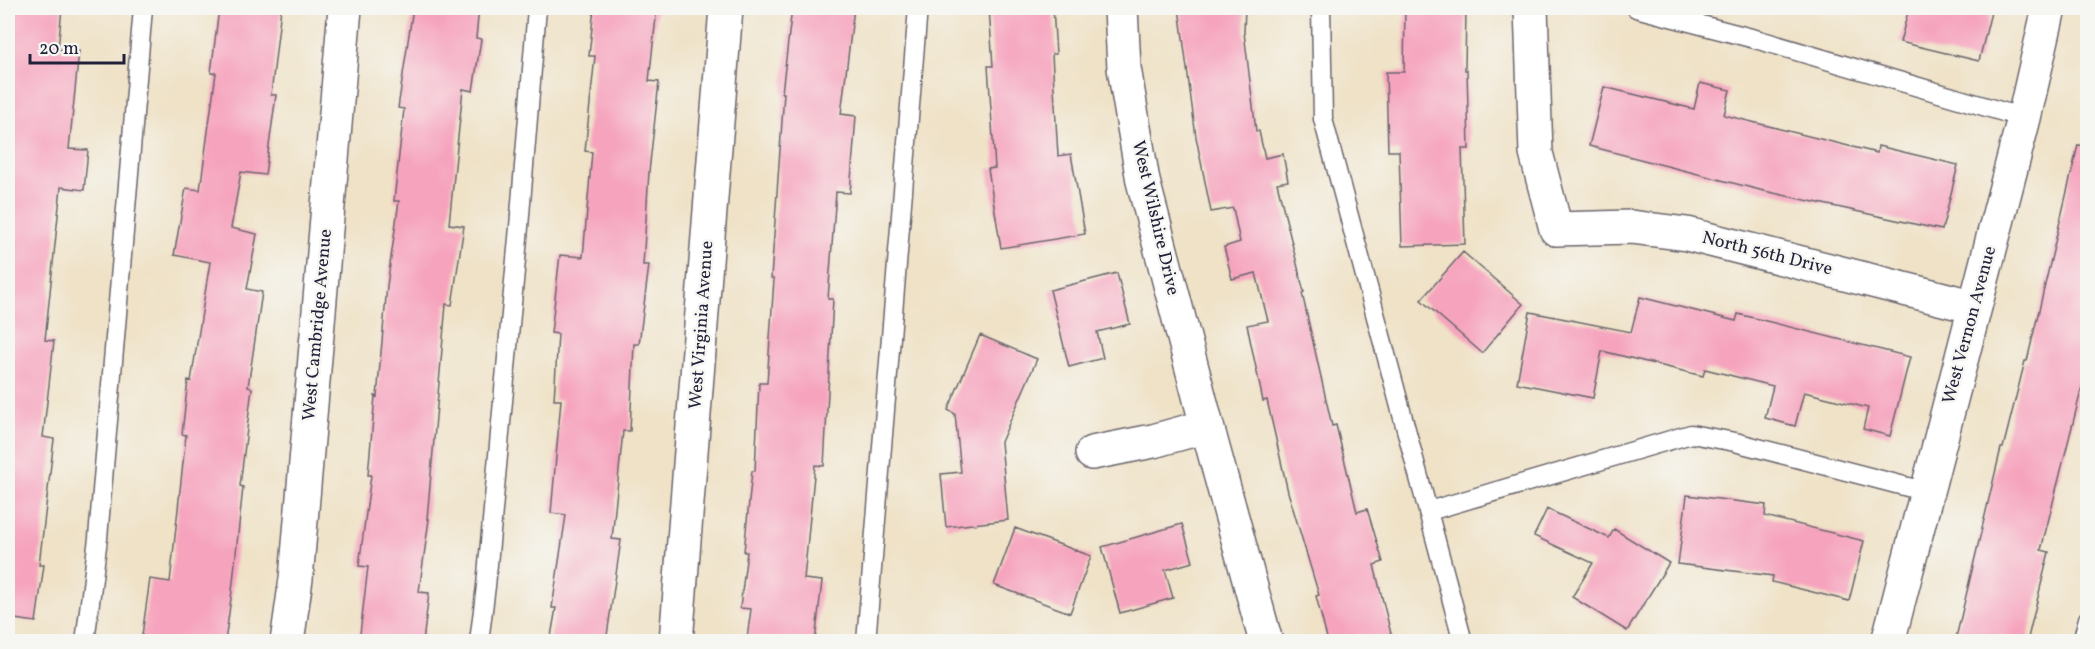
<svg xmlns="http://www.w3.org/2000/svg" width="2095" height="649" viewBox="0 0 2095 649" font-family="Vollkorn,serif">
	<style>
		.building { fill: #f6a4be }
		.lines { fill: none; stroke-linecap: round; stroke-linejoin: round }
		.lane-casing { stroke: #6a656c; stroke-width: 21 }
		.street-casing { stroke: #6a656c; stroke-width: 36 }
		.lane { stroke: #fff; stroke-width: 18 }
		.street { stroke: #fff; stroke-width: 33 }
		.labels { text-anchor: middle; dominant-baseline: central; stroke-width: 5; stroke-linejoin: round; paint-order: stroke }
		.street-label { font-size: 18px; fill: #22223b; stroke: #f6f6f2 }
	</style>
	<rect width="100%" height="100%" fill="#f6f6f2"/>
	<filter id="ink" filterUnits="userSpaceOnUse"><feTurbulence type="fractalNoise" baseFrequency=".0167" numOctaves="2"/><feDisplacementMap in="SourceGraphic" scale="12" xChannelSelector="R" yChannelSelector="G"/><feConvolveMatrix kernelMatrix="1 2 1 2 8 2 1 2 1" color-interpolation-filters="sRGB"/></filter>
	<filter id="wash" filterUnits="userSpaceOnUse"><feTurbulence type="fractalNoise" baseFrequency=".008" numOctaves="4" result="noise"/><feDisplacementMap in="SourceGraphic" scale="24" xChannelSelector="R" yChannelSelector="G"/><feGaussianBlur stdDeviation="1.35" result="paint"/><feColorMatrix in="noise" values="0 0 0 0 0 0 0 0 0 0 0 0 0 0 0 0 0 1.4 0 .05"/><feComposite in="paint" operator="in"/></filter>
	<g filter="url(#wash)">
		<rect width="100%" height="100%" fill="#efe2c7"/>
		<g id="blocks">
			<path class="building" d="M 13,8 L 62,8 L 58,49 L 79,51 L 69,149 L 88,150 L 84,190 L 61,187 L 45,340 L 54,341 L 43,437 L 54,439 L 39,565 L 44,565 L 36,622 L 8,618 L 8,56 Z
				M 219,8 L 281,8 L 271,95 L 276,95 L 265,175 L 241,172 L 231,228 L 257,234 L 247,289 L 262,292 L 248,387 L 252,388 L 240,486 L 243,487 L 232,591 L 225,642 L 141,642 L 150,579 L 170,582 L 186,435 L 182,434 L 188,380 L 191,381 L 210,262 L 174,255 L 186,188 L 200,190 L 216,73 L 211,73 Z
				M 413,8 L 479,8 L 476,38 L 481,39 L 473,91 L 463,89 L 449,224 L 464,226 L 452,305 L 446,304 L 427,519 L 429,519 L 419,592 L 429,593 L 423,642 L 359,642 L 368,567 L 359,566 L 371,475 L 368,475 L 375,396 L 377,397 L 387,286 L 399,201 L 394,201 L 404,109 L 398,108 Z
				M 594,8 L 657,8 L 649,81 L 659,82 L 649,172 L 643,265 L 649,265 L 639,344 L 634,344 L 630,431 L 623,431 L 612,539 L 621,540 L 606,642 L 550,642 L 556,608 L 552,608 L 566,515 L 551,513 L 561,400 L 554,400 L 558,334 L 551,333 L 560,255 L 583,257 L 592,152 L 585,151 L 595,56 L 589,56 Z
				M 792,8 L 854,8 L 841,114 L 856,116 L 850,193 L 836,192 L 828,299 L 833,299 L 824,466 L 815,465 L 804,579 L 822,581 L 815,642 L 766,642 L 747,639 L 751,609 L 740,608 L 747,552 L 744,552 L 752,471 L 755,471 L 759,383 L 767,383 L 774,279 L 771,278 L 784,93 L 782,93 Z
				M 989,8 L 1053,8 L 1056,54 L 1052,54 L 1058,156 L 1071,154 L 1085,234 L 1001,248 L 988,169 L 995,168 L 988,66 L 993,66 Z
				M 1179,8 L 1245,8 L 1244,32 L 1256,131 L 1259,131 L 1265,158 L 1283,154 L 1288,181 L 1277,183 L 1304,292 L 1302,293 L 1332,426 L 1336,425 L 1357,512 L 1367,509 L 1383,562 L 1374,565 L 1393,642 L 1328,642 L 1316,596 L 1319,595 L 1288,492 L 1267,400 L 1263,401 L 1247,325 L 1268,321 L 1256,273 L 1232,279 L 1224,247 L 1240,242 L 1233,208 L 1211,212 L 1196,137 Z
				M 1405,8 L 1466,8 L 1465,70 L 1467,70 L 1469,149 L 1462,149 L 1465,244 L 1402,246 L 1399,151 L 1388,151 L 1386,72 L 1404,72 Z
				M 1909,8 L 1992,8 L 1979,61 L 1900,42 Z
				M 1700,83 L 1730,90 L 1724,115 L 1877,153 L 1878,146 L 1958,165 L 1942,230 L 1760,190 L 1589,146 L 1604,87 L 1694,109 Z
				M 2078,145 L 2088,146 L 2088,363 L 2041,550 L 2049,552 L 2027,642 L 1955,642 L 2001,448 L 2003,448 L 2025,361 L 2027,361 Z
				M 1463,252 L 1523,304 L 1482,353 L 1421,300 Z
				M 1117,273 L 1130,324 L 1097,332 L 1103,358 L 1069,367 L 1050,290 Z
				M 1640,297 L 1736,321 L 1738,314 L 1910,357 L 1890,436 L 1863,429 L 1868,408 L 1804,392 L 1795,426 L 1765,418 L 1773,386 L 1705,369 L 1703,376 L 1602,351 L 1593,398 L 1517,383 L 1530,312 L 1631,332 Z
				M 980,335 L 1037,359 L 1001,442 L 1008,520 L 946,527 L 941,474 L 961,472 L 955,414 L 948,410 Z
				M 1687,495 L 1766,505 L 1765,516 L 1864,541 L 1849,601 L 1772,582 L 1773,576 L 1678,564 Z
				M 1547,509 L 1609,538 L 1614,529 L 1669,563 L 1627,631 L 1572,597 L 1593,563 L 1534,536 Z
				M 1182,524 L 1193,562 L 1165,570 L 1173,598 L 1120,613 L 1102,547 Z
				M 1015,528 L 1091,556 L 1070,613 L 994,585 Z"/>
		</g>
	</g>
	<g filter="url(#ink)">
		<use href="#blocks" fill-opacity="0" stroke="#6a656c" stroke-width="1.5"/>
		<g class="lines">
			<g class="lane-casing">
				<path id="lane" d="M 1321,8 L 1323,119 L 1463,642
					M 1636,8 L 1759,40 L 2024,118
					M 1429,511 L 1691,434 L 1735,442 L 1927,492
					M 85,642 L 98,538 L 143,8
					M 479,642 L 486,586 L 519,227 L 537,8
					M 866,642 L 918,8
					M 2082,642 L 2088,619"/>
			</g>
			<g class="street-casing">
				<path id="street" d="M 1121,8 L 1124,68 L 1143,181 L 1207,426 L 1266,642
					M 1531,8 L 1536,153 L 1556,229 L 1631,227 L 1687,234 L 1975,307
					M 1092,453 L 1153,441 L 1207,426
					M 287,642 L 296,579 L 345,8
					M 676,642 L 726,8
					M 1888,642 L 2024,118 L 2049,8"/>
			</g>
			<use href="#lane" class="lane"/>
			<use href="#street" class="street"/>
		</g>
	</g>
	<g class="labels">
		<g class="street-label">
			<text transform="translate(1155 218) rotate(77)">West Wilshire Drive</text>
			<text transform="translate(1767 254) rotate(14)">North 56th Drive</text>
			<text transform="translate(318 325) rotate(-85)">West Cambridge Avenue</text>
			<text transform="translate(702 325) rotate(-86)">West Virginia Avenue</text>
			<text transform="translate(1970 325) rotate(-75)">West Vernon Avenue</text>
		</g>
	</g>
	<rect width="2095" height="649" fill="none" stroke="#f6f6f2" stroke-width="30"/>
	<path d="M30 54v9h94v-9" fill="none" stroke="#22223b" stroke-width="3"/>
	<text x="39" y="54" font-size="18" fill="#22223b" stroke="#f6f6f2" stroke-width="4.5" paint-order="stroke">20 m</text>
</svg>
